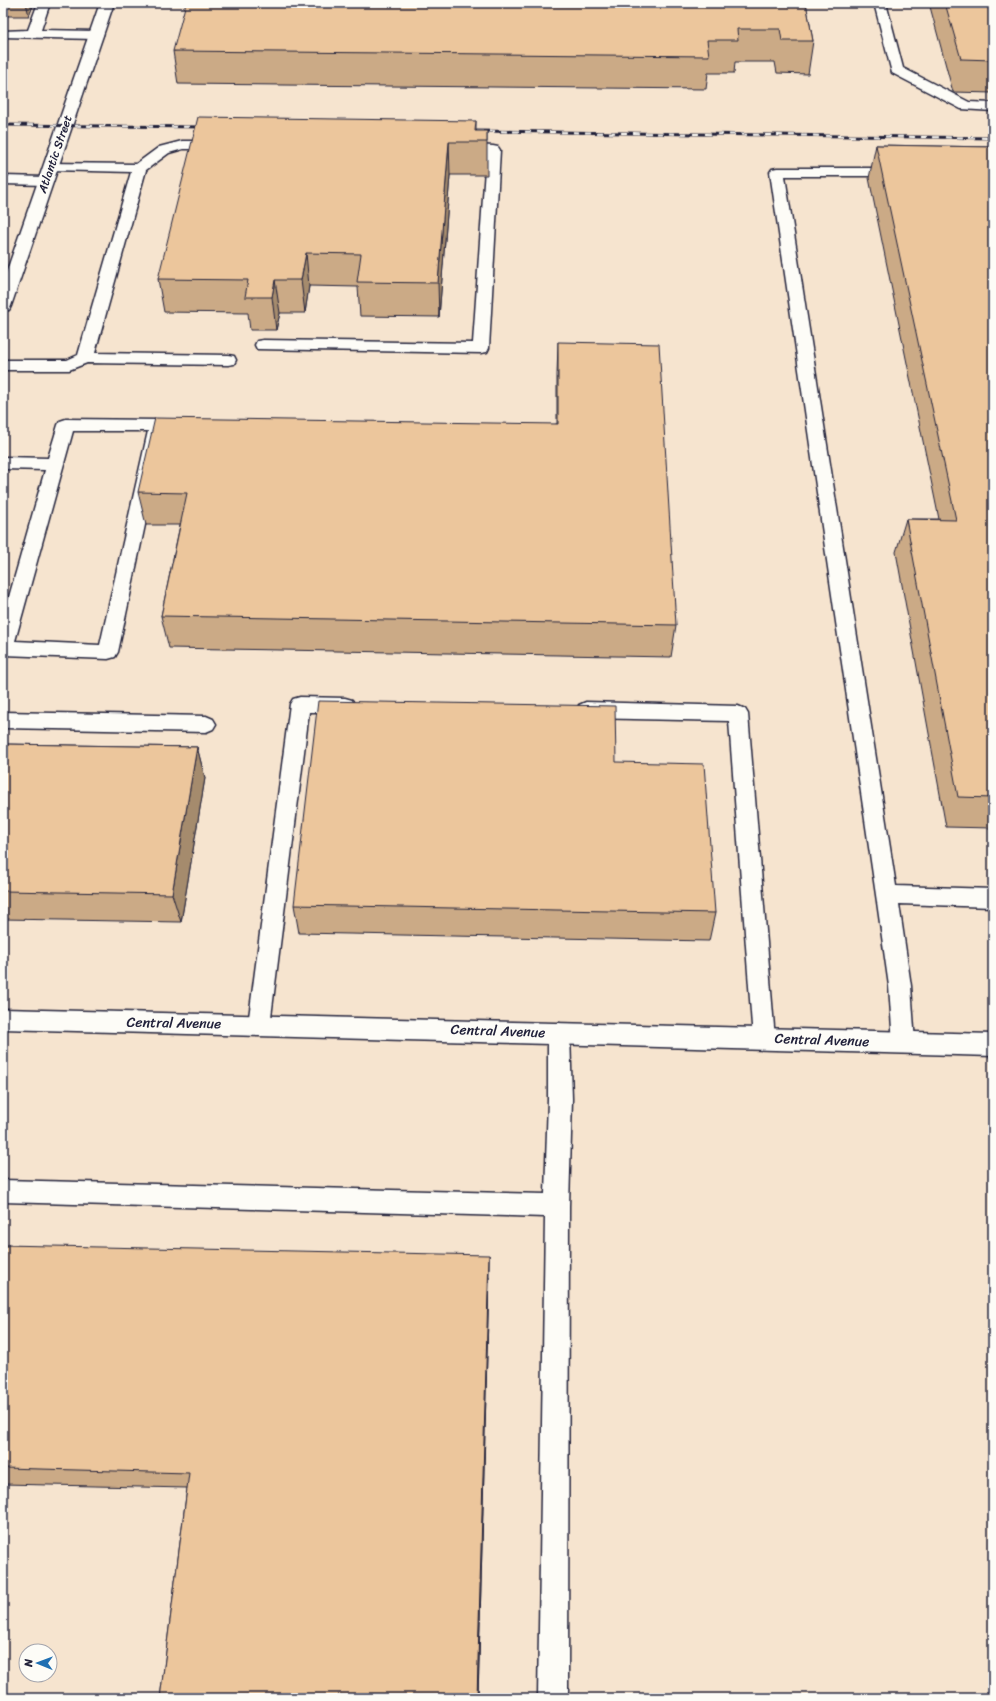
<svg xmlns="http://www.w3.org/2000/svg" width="996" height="1701" viewBox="0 0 996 1701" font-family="Sriracha,sans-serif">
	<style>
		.built { fill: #f6e4cf; fill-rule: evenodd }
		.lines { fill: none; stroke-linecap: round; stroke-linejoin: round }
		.service-casing { stroke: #22223b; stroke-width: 3 }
		.minor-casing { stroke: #22223b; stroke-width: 3 }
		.tertiary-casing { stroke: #22223b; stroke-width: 3 }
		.service { fill: #fdfcf7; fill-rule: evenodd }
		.minor { fill: #fdfcf7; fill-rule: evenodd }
		.tertiary { fill: #fdfcf7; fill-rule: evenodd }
		.rail-casing { stroke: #22223b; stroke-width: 3 }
		.rail { stroke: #fdfcf7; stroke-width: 2; stroke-dasharray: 6; stroke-linecap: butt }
		.wall { fill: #cbaa86; stroke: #22223b }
		.shaded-wall { fill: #a58b6d; stroke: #22223b }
		.building { fill: #ecc69c; stroke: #22223b }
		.labels { text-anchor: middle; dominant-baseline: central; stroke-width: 4; stroke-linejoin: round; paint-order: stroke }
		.far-street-label { font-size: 12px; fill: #22223b; stroke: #fdfcf7 }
		.street-label { font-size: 14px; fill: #22223b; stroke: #fdfcf7 }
	</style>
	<rect width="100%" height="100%" fill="#faf1e5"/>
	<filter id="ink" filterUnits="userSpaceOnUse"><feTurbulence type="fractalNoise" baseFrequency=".025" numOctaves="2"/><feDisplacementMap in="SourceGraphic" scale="8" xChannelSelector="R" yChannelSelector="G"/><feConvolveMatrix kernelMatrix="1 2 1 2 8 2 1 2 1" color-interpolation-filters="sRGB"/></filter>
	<g filter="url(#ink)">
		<path class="built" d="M 3,3 L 993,3 L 993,1698 L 3,1698 ZM 26,1651 L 50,1651 L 50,1675 L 26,1675 Z"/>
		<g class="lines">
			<g class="service-casing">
				<path id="service" d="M 38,3 L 50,3 L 41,30 L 96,31 L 101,32 L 103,35 L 101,38 L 96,39 L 3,37 L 3,31 L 28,30 Z
					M 874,3 L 886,3 L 903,68 L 969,102 L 993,103 L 993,111 L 961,109 L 892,73 Z
					M 182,141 L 220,141 L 225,142 L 227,145 L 225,148 L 220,149 L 183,149 L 169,153 L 146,170 L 95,353 L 228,355 L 234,356 L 236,360 L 234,364 L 228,365 L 87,363 L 69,370 L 3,370 L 3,360 L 67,360 L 78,355 L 131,172 L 51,170 L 46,169 L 44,166 L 46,163 L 136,164 L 159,147 Z
					M 459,144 L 493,146 L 498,147 L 500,150 L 489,348 L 487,352 L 481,353 L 257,349 L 255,345 L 257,341 L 263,340 L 473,343 L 486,154 L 454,151 L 452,148 L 454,145 Z
					M 777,168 L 898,168 L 903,169 L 905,172 L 903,175 L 898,176 L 785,176 L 896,886 L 993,889 L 993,907 L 899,904 L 911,986 L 915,1043 L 912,1050 L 904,1053 L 896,1050 L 893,1043 L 889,986 L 876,895 L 770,172 L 772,169 Z
					M 3,176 L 46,177 L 51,178 L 53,181 L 51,184 L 46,185 L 3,184 Z
					M 66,419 L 158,420 L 164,422 L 166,426 L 118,652 L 115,657 L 108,659 L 4,655 L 3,618 L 45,470 L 3,469 L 3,457 L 48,458 L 58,425 L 60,421 ZM 73,431 L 148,431 L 100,645 L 15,641 Z
					M 300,697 L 345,698 L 352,700 L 355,705 L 352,710 L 345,712 L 309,712 L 270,1025 L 267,1032 L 259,1035 L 251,1032 L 248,1025 L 290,704 L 293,699 Z
					M 586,702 L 738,706 L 745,709 L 748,714 L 775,1039 L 772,1046 L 764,1049 L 756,1046 L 753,1039 L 729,721 L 586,718 L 579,715 L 576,710 L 579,705 Z
					M 3,712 L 206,716 L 213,719 L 216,724 L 213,729 L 206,732 L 3,728 Z
					M 559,1023 L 567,1026 L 570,1033 L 572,1099 L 569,1206 L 568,1698 L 538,1698 L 545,1217 L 3,1202 L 3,1180 L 545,1194 L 548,1099 L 548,1033 L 551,1026 Z"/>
			</g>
			<g class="minor-casing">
				<path id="minor" d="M 100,3 L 114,3 L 11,306 L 9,310 L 3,311 L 3,282 Z"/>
			</g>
			<g class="tertiary-casing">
				<path id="tertiary" d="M 3,1009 L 993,1034 L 993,1056 L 3,1029 Z"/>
			</g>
			<use href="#service" class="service"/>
			<use href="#minor" class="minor"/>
			<use href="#tertiary" class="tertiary"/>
			<g class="rail-casing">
				<path id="rail" d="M 3,125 L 207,127
					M 477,131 L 993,138"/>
			</g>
			<use href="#rail" class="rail"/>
		</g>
		<path class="wall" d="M 3,3 L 34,3 L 29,16 L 3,16 Z
			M 806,3 L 813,41 L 808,74 L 777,73 L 775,62 L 735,62 L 734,73 L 708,73 L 706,89 L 178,84 L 173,51 Z
			M 929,3 L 993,3 L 993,93 L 953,92 Z
			M 476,121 L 476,131 L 487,131 L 487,175 L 450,175 L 439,317 L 360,316 L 358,287 L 309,286 L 305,313 L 280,313 L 276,330 L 250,330 L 248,313 L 164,312 L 158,279 Z
			M 876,145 L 993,147 L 993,828 L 946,827 L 896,552 L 906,519 L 939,519 L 869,178 Z
			M 558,342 L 676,625 L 671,657 L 169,648 L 161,616 L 180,525 L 146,525 L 138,492 L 557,424 L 557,375 Z
			M 3,744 L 197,747 L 205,778 L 181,922 L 3,919 Z
			M 616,762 L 715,913 L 709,941 L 299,933 L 294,905 Z
			M 3,1245 L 489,1277 L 478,1698 L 160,1698 L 187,1488 L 3,1484 Z"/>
		<path class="shaded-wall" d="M 26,3 L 34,3 L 29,16 Z
			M 449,142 L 450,175 L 439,317 L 438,283 Z
			M 306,253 L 309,286 L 305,313 L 301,280 Z
			M 275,280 L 280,313 L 276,330 L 272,297 Z
			M 197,747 L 205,778 L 181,922 L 172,894 Z
			M 489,1255 L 489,1277 L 478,1698 L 477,1698 Z"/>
		<path class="building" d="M 186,3 L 806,3 L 813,41 L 782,41 L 780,29 L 737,29 L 738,40 L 707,40 L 709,56 L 173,51 Z
			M 945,3 L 993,3 L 993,60 L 961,59 Z
			M 198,117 L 476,121 L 475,131 L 487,131 L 487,142 L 449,142 L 438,283 L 357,282 L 361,254 L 306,253 L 301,280 L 275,280 L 272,297 L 245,297 L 248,280 L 158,279 Z
			M 876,145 L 993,147 L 993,798 L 958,797 L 906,519 L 956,520 Z
			M 558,342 L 659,344 L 676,625 L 161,616 L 187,493 L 138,492 L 155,418 L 558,424 Z
			M 318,701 L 615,706 L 616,762 L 704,764 L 715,913 L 294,905 Z
			M 3,744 L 197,747 L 172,894 L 3,891 Z
			M 3,1245 L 489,1255 L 477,1698 L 160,1698 L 189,1473 L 3,1468 Z"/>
	</g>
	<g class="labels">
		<g class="far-street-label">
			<text transform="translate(55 154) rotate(-71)">Atlantic Street</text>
		</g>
		<g class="street-label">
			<text transform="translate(174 1023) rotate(1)">Central Avenue</text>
			<text transform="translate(498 1031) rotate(2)">Central Avenue</text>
			<text transform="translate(822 1040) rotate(2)">Central Avenue</text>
		</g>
	</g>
	<rect width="996" height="1701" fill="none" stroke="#fdfcf7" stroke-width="16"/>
	<rect x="8" y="8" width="980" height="1685" fill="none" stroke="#22223b" stroke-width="1.5" filter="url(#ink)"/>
	<g transform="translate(38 1663) rotate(271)"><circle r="19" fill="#fdfcf7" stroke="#a5a5ac"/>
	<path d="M0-3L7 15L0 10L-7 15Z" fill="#1f6fb2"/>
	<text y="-6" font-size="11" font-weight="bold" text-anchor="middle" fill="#22223b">N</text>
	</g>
</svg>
